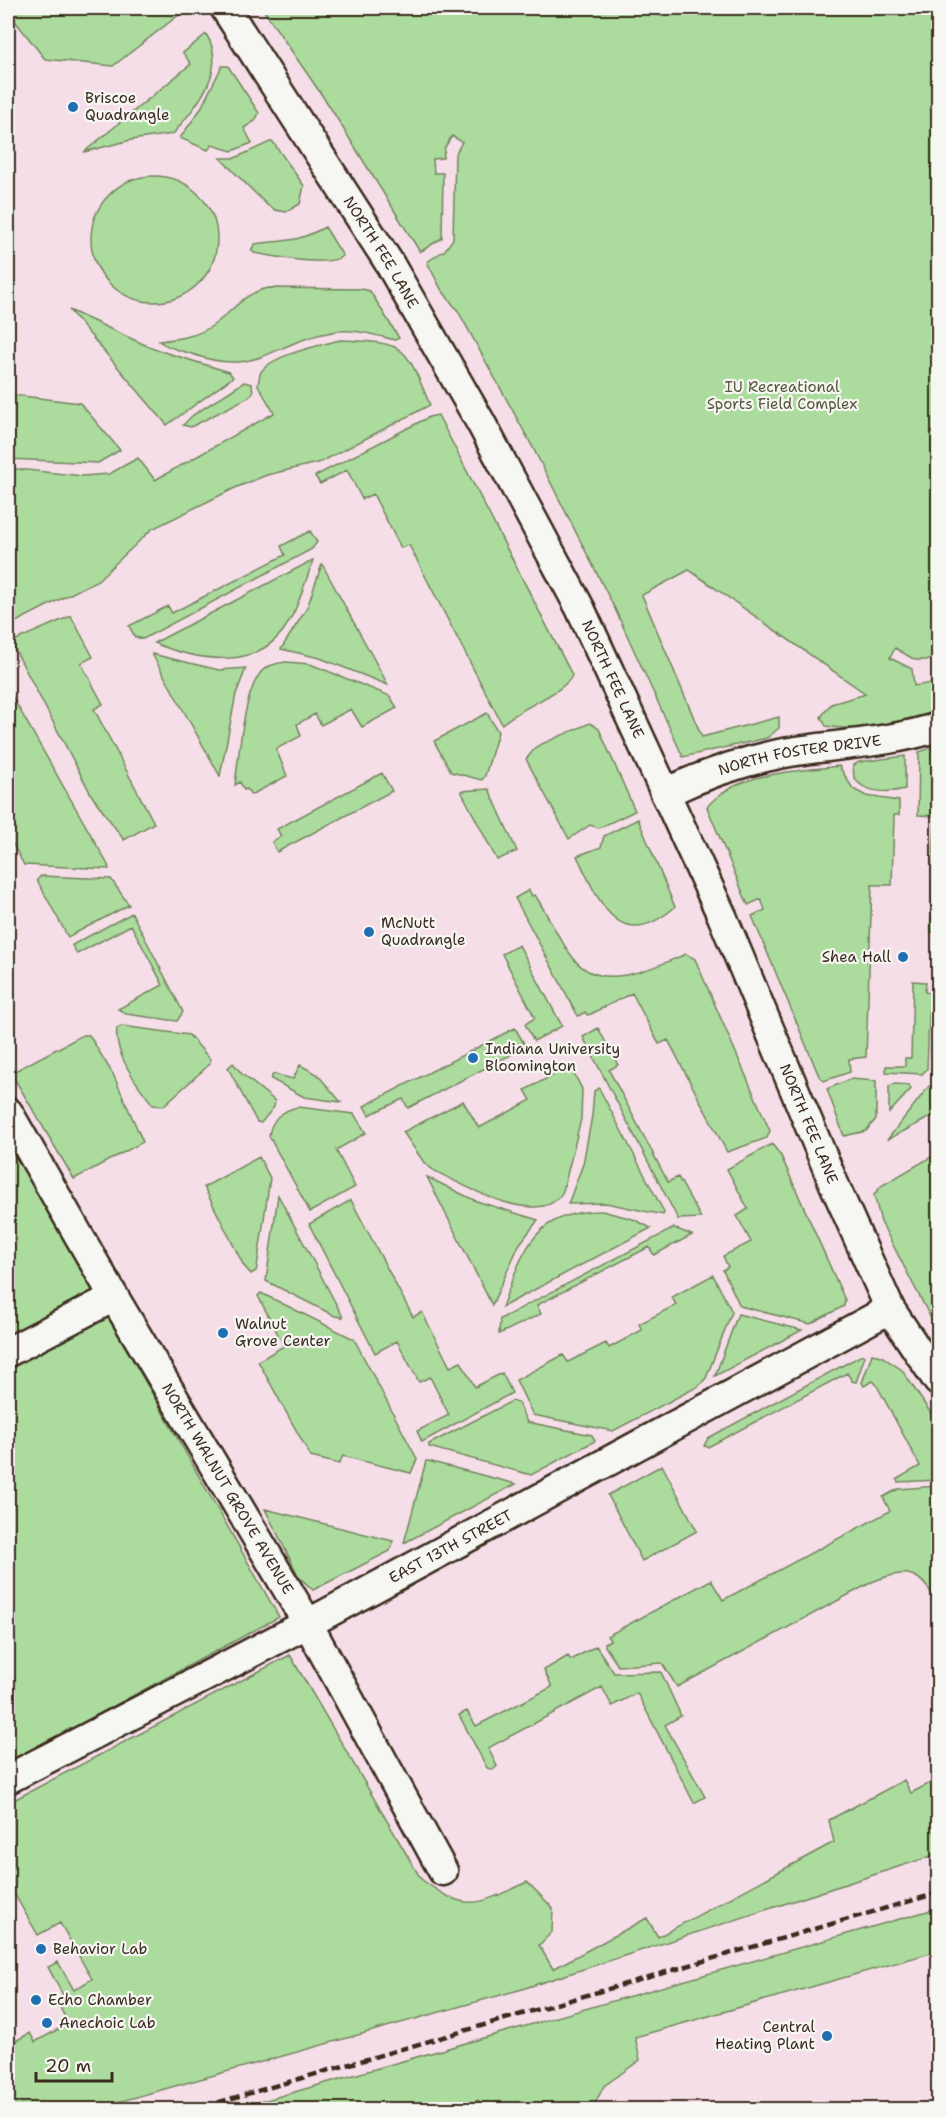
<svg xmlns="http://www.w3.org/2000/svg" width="946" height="2117" viewBox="0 0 946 2117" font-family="'Shantell Sans',sans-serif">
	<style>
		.built { fill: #f6dee9 }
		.green { fill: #abdc9d; stroke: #73835e; stroke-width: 1.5 }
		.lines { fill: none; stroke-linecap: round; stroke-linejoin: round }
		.minor-casing { stroke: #3b2a1e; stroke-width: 33 }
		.minor { stroke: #f6f6f2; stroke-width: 28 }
		.rail { stroke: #3b2a1e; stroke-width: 4.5; stroke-dasharray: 9 4.5; stroke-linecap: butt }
		.poi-dot { fill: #1f6fb2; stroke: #f6f6f2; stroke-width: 2 }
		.labels { text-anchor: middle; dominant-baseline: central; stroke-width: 4.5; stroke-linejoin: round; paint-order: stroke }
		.poi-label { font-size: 15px; fill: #3b2a1e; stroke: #f6f6f2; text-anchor: start }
		.street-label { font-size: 15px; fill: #3b2a1e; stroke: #f6f6f2 }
		.park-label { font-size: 15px; fill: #57563e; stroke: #f6f6f2 }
	</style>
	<rect width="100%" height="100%" fill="#f6ebee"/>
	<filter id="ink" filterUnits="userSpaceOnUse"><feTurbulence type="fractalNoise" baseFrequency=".0167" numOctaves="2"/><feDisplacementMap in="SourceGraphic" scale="12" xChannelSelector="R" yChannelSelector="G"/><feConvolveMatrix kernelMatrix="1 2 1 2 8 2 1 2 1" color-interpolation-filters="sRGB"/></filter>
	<g filter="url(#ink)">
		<path class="built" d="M 8,8 L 938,8 L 938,2109 L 8,2110 Z"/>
		<path class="green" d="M 8,8 L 172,8 L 180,14 L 113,66 L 45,59 L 8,12 Z
			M 262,8 L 938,8 L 938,660 L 915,660 L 895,648 L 890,658 L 912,669 L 914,686 L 938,682 L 938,713 C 910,725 857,732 826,726 L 821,717 L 831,704 L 866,694 L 689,570 L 642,595 L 702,737 L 779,717 L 779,728 L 767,738 L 683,757 L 615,609 L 531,444 L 458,311 L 441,289 L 427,262 L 445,250 L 453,239 L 455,155 L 462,142 L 452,136 L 445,147 L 443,158 L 433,159 L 434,173 L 443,173 L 442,238 L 420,252 L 328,104 Z
			M 206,34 C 229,70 196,106 173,134 L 131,140 L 84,152 L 191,64 L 183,53 Z
			M 222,66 L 228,66 L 259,113 L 255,121 L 244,128 L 252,143 L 232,151 L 212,145 L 208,150 L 180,138 L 200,110 Z
			M 270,142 L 273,142 L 304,186 L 300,204 L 286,212 L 275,210 L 267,205 L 220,158 L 235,158 Z
			M91 239a63 63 0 1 1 126 0a63 63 0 1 1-126 0Z
			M 325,227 L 343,256 C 327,268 274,256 254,253 L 251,250 L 255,244 C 288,239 293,244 325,227 Z
			M 269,288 L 361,289 L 370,291 L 399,338 L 395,340 C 375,335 354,328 332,332 C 273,342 257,378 192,354 C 182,351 167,348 159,341 C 177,339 196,337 212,326 C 233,312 243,292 269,288 Z
			M 69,310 L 154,349 L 229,372 L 233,377 L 167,425 Z
			M 340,340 C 408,343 404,344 430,405 L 321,462 L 267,475 L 237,487 L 152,529 L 98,580 L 8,626 L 8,468 L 83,476 L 109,474 L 138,458 L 155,480 L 274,413 L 258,385 C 259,381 259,375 261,372 C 271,355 322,345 340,340 Z
			M 244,382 L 252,384 L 253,393 L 249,397 L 191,427 L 183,425 L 193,415 Z
			M 14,395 L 80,403 L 120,450 L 98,463 L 8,459 L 8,401 Z
			M 438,415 L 572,675 C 570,689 515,711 502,724 L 409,545 L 401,548 L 373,494 L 362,499 L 347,470 L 320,484 L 315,476 L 429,417 Z
			M 310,531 L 317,542 L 312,549 L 143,639 L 135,637 L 129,626 L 168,606 L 172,613 L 285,555 L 281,546 Z
			M 313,560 C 305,583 298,609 285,628 C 255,672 195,660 154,643 Z
			M 322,564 L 388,685 L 320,658 L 281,649 L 307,608 Z
			M 71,616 L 93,657 L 81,663 L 103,704 L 94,709 L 154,823 L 124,840 L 92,796 L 11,642 Z
			M 152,654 L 219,670 L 246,668 L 236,694 L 220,776 Z
			M 286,662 L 310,664 L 390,696 L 397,708 L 362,727 L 351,709 L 321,725 L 315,714 L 297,724 L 301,736 L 276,749 L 287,776 L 251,795 L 247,789 L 244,790 L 240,782 L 235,785 C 239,756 243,694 261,672 C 267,665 277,663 286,662 Z
			M 8,689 L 108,865 L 109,869 L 24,865 L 8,835 Z
			M 487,713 L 498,732 L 485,776 L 482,780 L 451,772 L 434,741 Z
			M 590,723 L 599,729 L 635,811 L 599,828 L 590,825 L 569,839 L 526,759 L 537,746 Z
			M 938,746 L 938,984 L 938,933 L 931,932 L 935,816 L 918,815 L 919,752 Z
			M 905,756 L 905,789 C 890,793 863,794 854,777 L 853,766 L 859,762 Z
			M 839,766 L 853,789 L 866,796 L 899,801 L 899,815 L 894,815 L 892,885 L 872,885 L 866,1057 L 849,1059 L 850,1072 L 824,1081 L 819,1076 L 752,916 L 765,910 L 761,899 L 748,905 L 707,807 C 736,771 797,772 839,766 Z
			M 382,773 L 392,791 L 277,852 L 272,842 L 281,836 L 277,829 Z
			M 489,789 L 517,851 L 497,860 L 461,791 Z
			M 638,819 L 675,907 C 618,956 599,901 577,856 L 601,847 L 604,836 Z
			M 41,876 L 111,879 L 129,905 L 68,937 L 37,880 Z
			M 529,890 L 532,896 L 535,895 C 548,915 559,940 574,959 C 601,994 655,967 686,954 L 695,959 L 770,1131 L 767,1138 L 727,1152 L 668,1040 L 659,1044 L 632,993 L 591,1014 L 587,1015 L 585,1012 L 578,1016 L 515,898 Z
			M 132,913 L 183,1012 L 177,1021 L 126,1014 L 118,1009 L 163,985 L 131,925 L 77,954 L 72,945 Z
			M 519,945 L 562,1026 L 534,1041 L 525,1024 L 535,1018 L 502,954 Z
			M 913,981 L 926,982 L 925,992 L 930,993 L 927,1069 L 922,1074 L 886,1072 L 886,1066 L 905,1066 L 905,1058 L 911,1058 Z
			M 934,991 L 938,995 L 938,1062 L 935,1059 Z
			M 122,1026 L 189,1035 L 210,1059 L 210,1064 L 163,1106 L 153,1105 C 138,1086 113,1053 117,1028 Z
			M 515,1028 L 526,1047 L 408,1108 L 403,1099 L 369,1115 L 364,1106 Z
			M 598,1028 L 618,1065 L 609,1070 L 668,1182 L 678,1177 L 701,1218 L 678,1219 L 583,1037 Z
			M 83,1035 L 89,1035 L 113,1074 L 143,1142 L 74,1179 L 11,1073 Z
			M 233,1063 L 242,1074 L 275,1101 L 274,1107 L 261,1123 L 257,1122 L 228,1068 Z
			M 300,1065 L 317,1074 L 341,1102 L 304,1097 L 271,1079 L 273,1074 L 293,1079 Z
			M 570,1066 L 582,1089 L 581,1119 L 563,1191 C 543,1231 462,1185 435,1171 L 425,1164 L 403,1132 L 463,1101 L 479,1128 L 531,1100 L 525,1090 Z
			M 850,1079 L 876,1081 L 876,1119 L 866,1131 L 844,1136 L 827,1089 Z
			M 894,1084 L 909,1085 L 911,1089 L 889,1113 L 889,1086 Z
			M 929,1086 L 938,1086 L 938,1113 L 887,1140 Z
			M 599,1088 L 664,1212 L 663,1215 L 606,1203 L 568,1204 L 583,1164 L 592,1116 L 594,1091 Z
			M 298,1107 L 354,1114 L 366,1133 L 336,1150 L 355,1187 L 310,1212 L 269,1136 C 271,1119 283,1110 298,1107 Z
			M 8,1140 L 279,1617 L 8,1763 Z
			M 772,1144 L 781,1156 L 845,1300 L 844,1306 L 810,1324 L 740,1306 L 723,1270 L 728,1267 L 723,1256 L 751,1242 L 737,1216 L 748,1209 L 727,1169 Z
			M 938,1153 L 938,1332 L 881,1222 L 874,1195 L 881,1186 Z
			M 259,1157 L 270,1178 L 257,1267 L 256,1271 L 251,1274 L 244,1266 L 204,1187 Z
			M 427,1177 L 476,1201 L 538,1220 L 519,1245 L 492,1305 Z
			M 278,1195 L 343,1317 L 335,1316 L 266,1281 Z
			M 351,1200 L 413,1317 L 422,1312 L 450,1367 L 461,1362 L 475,1387 L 502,1373 L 512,1393 L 422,1442 L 417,1431 L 449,1415 L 430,1377 L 419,1382 L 397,1341 L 375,1353 L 309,1224 Z
			M 602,1211 L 633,1219 L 651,1228 L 502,1307 C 523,1251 534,1210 602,1211 Z
			M 674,1228 L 692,1235 L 654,1255 L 649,1247 L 537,1305 L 541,1314 L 499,1334 L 500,1319 Z
			M 713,1275 L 732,1312 L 706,1378 L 699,1386 L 613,1431 L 533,1415 L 516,1380 L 563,1355 L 568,1362 L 606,1343 L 609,1348 L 642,1330 L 639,1324 L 676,1305 L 672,1297 Z
			M 261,1293 L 354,1339 L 417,1459 L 411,1473 L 343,1456 L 339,1464 L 311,1457 L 258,1361 L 284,1346 L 258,1296 Z
			M 738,1314 L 802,1330 L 715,1376 Z
			M 872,1354 L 881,1356 L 902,1370 L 938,1424 L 938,1480 L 898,1482 L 897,1479 L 920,1466 L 876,1384 L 873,1381 L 864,1386 L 862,1383 Z
			M 862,1355 L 865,1356 L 856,1382 L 852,1381 L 847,1373 L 708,1447 L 704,1446 L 708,1438 Z
			M 512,1401 L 518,1403 L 527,1422 L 592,1435 L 595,1441 L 531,1475 L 429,1447 L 429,1444 Z
			M 426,1461 L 428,1461 L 516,1484 L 404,1543 Z
			M 662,1465 L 697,1531 L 642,1561 L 608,1495 Z
			M 938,1486 L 938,1604 C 920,1571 909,1568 874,1581 L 677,1687 L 662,1663 L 618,1666 L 605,1646 L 605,1643 L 610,1640 L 607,1636 L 711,1580 L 723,1600 L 890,1511 L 883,1497 L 898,1489 Z
			M 265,1509 L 393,1541 L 390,1551 L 313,1590 L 299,1577 Z
			M 596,1646 L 614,1673 L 661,1672 L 681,1716 L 665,1725 L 705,1797 L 694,1803 L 637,1693 L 612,1706 L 602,1687 L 488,1748 L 497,1766 L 493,1770 L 487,1768 L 459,1715 L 467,1711 L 476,1726 L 552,1687 L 544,1670 L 568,1656 L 571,1660 Z
			M 290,1655 L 421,1879 C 468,1914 477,1905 527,1882 L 553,1908 L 552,1932 L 539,1945 L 553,1969 L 647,1918 L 658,1937 L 834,1842 L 829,1820 L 904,1780 L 911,1793 L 938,1779 L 938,1854 L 519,1990 L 93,2109 L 8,2109 L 8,2045 L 30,2033 L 35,2042 L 68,2024 L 59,2005 L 66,2001 L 48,1967 L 58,1962 L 74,1990 L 92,1979 L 60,1923 L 38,1935 L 8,1883 L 8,1803 Z
			M 938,1908 L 938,1951 L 635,2037 L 640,2060 L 604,2086 L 592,2109 L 484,2109 L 478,2100 L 461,2110 L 235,2109 Z"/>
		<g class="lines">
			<g class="minor-casing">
				<g id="minor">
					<path id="s1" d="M 225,8 L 388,261 L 481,423 L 580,608 L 722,916 L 834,1184 L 890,1309 L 938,1381"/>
					<path id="s2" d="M 665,793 C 701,776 740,762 779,754 C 832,744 887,744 938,727"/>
					<path id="s3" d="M 8,1112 L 114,1297 L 308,1624 L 443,1871"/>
					<path d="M 8,1352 L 114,1297"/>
					<path id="s4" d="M 8,1779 L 324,1615 L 890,1309"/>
				</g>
			</g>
			<use href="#minor" class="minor"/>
			<path class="rail" d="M 192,2110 L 938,1893"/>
		</g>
	</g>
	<g class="poi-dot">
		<circle cx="73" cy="107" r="6"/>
		<circle cx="369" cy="932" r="6"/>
		<circle cx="903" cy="957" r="6"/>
		<circle cx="473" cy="1058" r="6"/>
		<circle cx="223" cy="1333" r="6"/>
		<circle cx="41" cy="1949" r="6"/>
		<circle cx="36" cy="2000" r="6"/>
		<circle cx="47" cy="2023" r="6"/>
		<circle cx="827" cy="2036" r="6"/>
	</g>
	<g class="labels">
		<g class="poi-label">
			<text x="85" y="98">Briscoe<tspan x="85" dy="17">Quadrangle</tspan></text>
			<text x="381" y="923">McNutt<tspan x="381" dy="17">Quadrangle</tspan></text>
			<text x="891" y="957" text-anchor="end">Shea Hall</text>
			<text x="485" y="1049">Indiana University<tspan x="485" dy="17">Bloomington</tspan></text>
			<text x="235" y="1324">Walnut<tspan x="235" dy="17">Grove Center</tspan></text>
			<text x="53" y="1949">Behavior Lab</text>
			<text x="48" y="2000">Echo Chamber</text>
			<text x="59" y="2023">Anechoic Lab</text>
			<text x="815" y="2027" text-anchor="end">Central<tspan x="815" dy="17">Heating Plant</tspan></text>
		</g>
		<g class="street-label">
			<text stroke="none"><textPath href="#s1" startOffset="290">NORTH FEE LANE</textPath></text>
			<text stroke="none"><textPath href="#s1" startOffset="776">NORTH FEE LANE</textPath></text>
			<text stroke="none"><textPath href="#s2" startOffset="141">NORTH FOSTER DRIVE</textPath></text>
			<text stroke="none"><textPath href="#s1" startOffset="1262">NORTH FEE LANE</textPath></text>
			<text stroke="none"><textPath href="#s3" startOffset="436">NORTH WALNUT GROVE AVENUE</textPath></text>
			<text stroke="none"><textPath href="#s4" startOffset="500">EAST 13TH STREET</textPath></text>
		</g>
		<g class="park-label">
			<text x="782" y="387">IU Recreational<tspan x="782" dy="17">Sports Field Complex</tspan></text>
		</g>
	</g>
	<rect width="946" height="2117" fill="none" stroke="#f6f6f2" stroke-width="30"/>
	<rect x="15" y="15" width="916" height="2087" fill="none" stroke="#3b2a1e" stroke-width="2" filter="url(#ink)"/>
	<path d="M36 2072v9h76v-9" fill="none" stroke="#3b2a1e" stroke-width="3"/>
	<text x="45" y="2072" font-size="18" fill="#3b2a1e" stroke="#f6f6f2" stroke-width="4.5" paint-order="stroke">20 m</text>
</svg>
